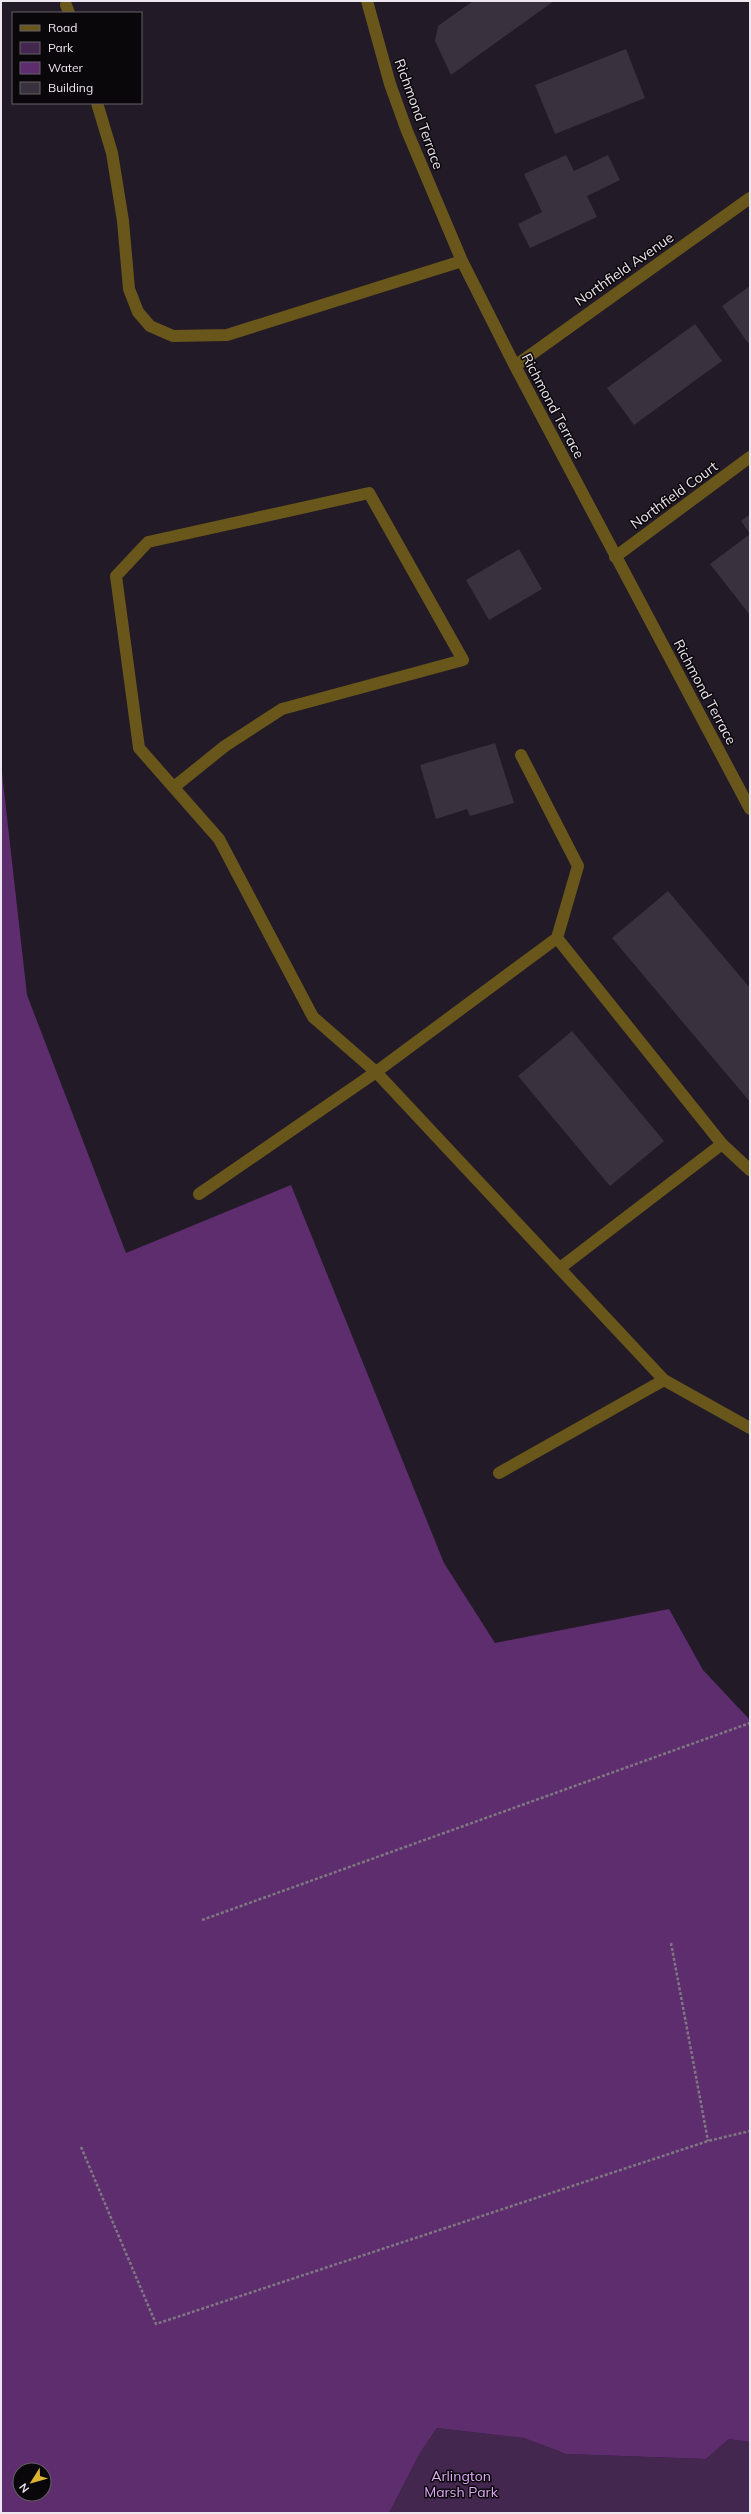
<svg xmlns="http://www.w3.org/2000/svg" width="751" height="2514" viewBox="0 0 751 2514" font-family="Mulish,sans-serif">
	<style>
		.green { fill: #43274e }
		.water { fill: #5d2d6e; fill-rule: evenodd }
		.building { fill: #39313d }
		.lines { fill: none; stroke-linecap: round; stroke-linejoin: round }
		.path { stroke: #7f7882; stroke-width: 2.5; stroke-dasharray: 3 2; stroke-linecap: butt }
		.minor { stroke: #69561b; stroke-width: 12 }
		.labels { text-anchor: middle; dominant-baseline: central; stroke-width: 3; stroke-linejoin: round; paint-order: stroke }
		.street-label { font-size: 14px; fill: #ede7ef; stroke: #0a070b }
		.park-label { font-size: 14px; fill: #e0abf6; stroke: #0a070b }
	</style>
	<rect width="100%" height="100%" fill="#221a26"/>
	<path class="green" d="M 437,2428 L 524,2438 L 566,2454 L 706,2459 L 729,2439 L 750,2442 L 750,2513 L 389,2513 L 420,2453 Z"/>
	<path class="water" d="M 1,764 L 27,995 L 126,1253 L 291,1185 L 444,1563 L 495,1643 L 669,1609 L 703,1670 L 750,1720 L 750,2442 L 729,2439 L 706,2459 L 566,2454 L 524,2438 L 437,2428 L 420,2453 L 389,2513 L 1,2513 ZM 20,2470 L 44,2470 L 44,2494 L 20,2494 Z"/>
	<path class="building" d="M 473,1 L 554,1 L 451,75 L 435,41 L 438,26 Z
		M 626,49 L 645,98 L 555,134 L 535,85 Z
		M 566,155 L 574,171 L 608,155 L 620,180 L 587,196 L 597,217 L 530,248 L 518,224 L 542,212 L 524,174 Z
		M 750,286 L 750,341 L 748,343 L 722,306 Z
		M 695,324 L 722,361 L 634,425 L 607,388 Z
		M 750,514 L 750,534 L 741,521 Z
		M 750,534 L 750,615 L 710,564 Z
		M 519,549 L 542,589 L 489,620 L 466,580 Z
		M 495,743 L 514,803 L 470,816 L 467,809 L 436,819 L 420,765 Z
		M 668,891 L 750,988 L 750,1102 L 612,938 Z
		M 572,1031 L 664,1141 L 610,1186 L 518,1076 Z"/>
	<g class="lines">
		<path class="path" d="M 202,1920 L 750,1723
			M 671,1943 L 708,2141
			M 81,2147 L 156,2324 L 708,2141 L 750,2131"/>
		<path class="minor" d="M 367,1 L 390,84 L 407,131 L 462,261 L 515,366 L 750,809
			M 66,5 L 69,13
			M 97,103 L 112,153 L 123,221 L 129,289 L 138,312 L 150,326 L 173,336 L 227,335 L 462,261
			M 515,366 L 750,198
			M 615,557 L 750,457
			M 174,787 L 225,746 L 282,709 L 463,660 L 369,493 L 148,542 L 116,576 L 139,748 L 219,839 L 313,1017 L 376,1072 L 664,1380
			M 557,938 L 722,1144 L 750,1170
			M 199,1194 L 376,1072 L 557,938 L 578,866 L 521,755
			M 560,1268 L 722,1144
			M 499,1473 L 664,1380 L 750,1428"/>
	</g>
	<g class="labels">
		<g class="street-label">
			<text transform="translate(419 114) rotate(70)">Richmond Terrace</text>
			<text transform="translate(624 269) rotate(-35)">Northfield Avenue</text>
			<text transform="translate(553 406) rotate(62)">Richmond Terrace</text>
			<text transform="translate(674 495) rotate(-36)">Northfield Court</text>
			<text transform="translate(705 692) rotate(62)">Richmond Terrace</text>
		</g>
		<g class="park-label">
			<text x="461" y="2476">Arlington<tspan x="461" dy="16">Marsh Park</tspan></text>
		</g>
	</g>
	<rect width="751" height="2514" fill="none" stroke="#ede7ef" stroke-width="4"/>
	<rect x="12" y="12" width="130" height="92" fill="#0a070b" stroke="#656166"/>
	<rect x="20" y="25" width="20" height="6" fill="#69561b" stroke="#656166"/>
	<text x="48" y="32" font-size="12" fill="#ede7ef">Road</text>
	<rect x="20" y="42" width="20" height="12" fill="#43274e" stroke="#656166"/>
	<text x="48" y="52" font-size="12" fill="#ede7ef">Park</text>
	<rect x="20" y="62" width="20" height="12" fill="#5d2d6e" stroke="#656166"/>
	<text x="48" y="72" font-size="12" fill="#ede7ef">Water</text>
	<rect x="20" y="82" width="20" height="12" fill="#39313d" stroke="#656166"/>
	<text x="48" y="92" font-size="12" fill="#ede7ef">Building</text>
	<g transform="translate(32 2482) rotate(233)"><circle r="19" fill="#0a070b" stroke="#656166"/>
	<path d="M0-3L7 15L0 10L-7 15Z" fill="#dab333"/>
	<text y="-6" font-size="11" font-weight="bold" text-anchor="middle" fill="#ede7ef">N</text>
	</g>
</svg>
